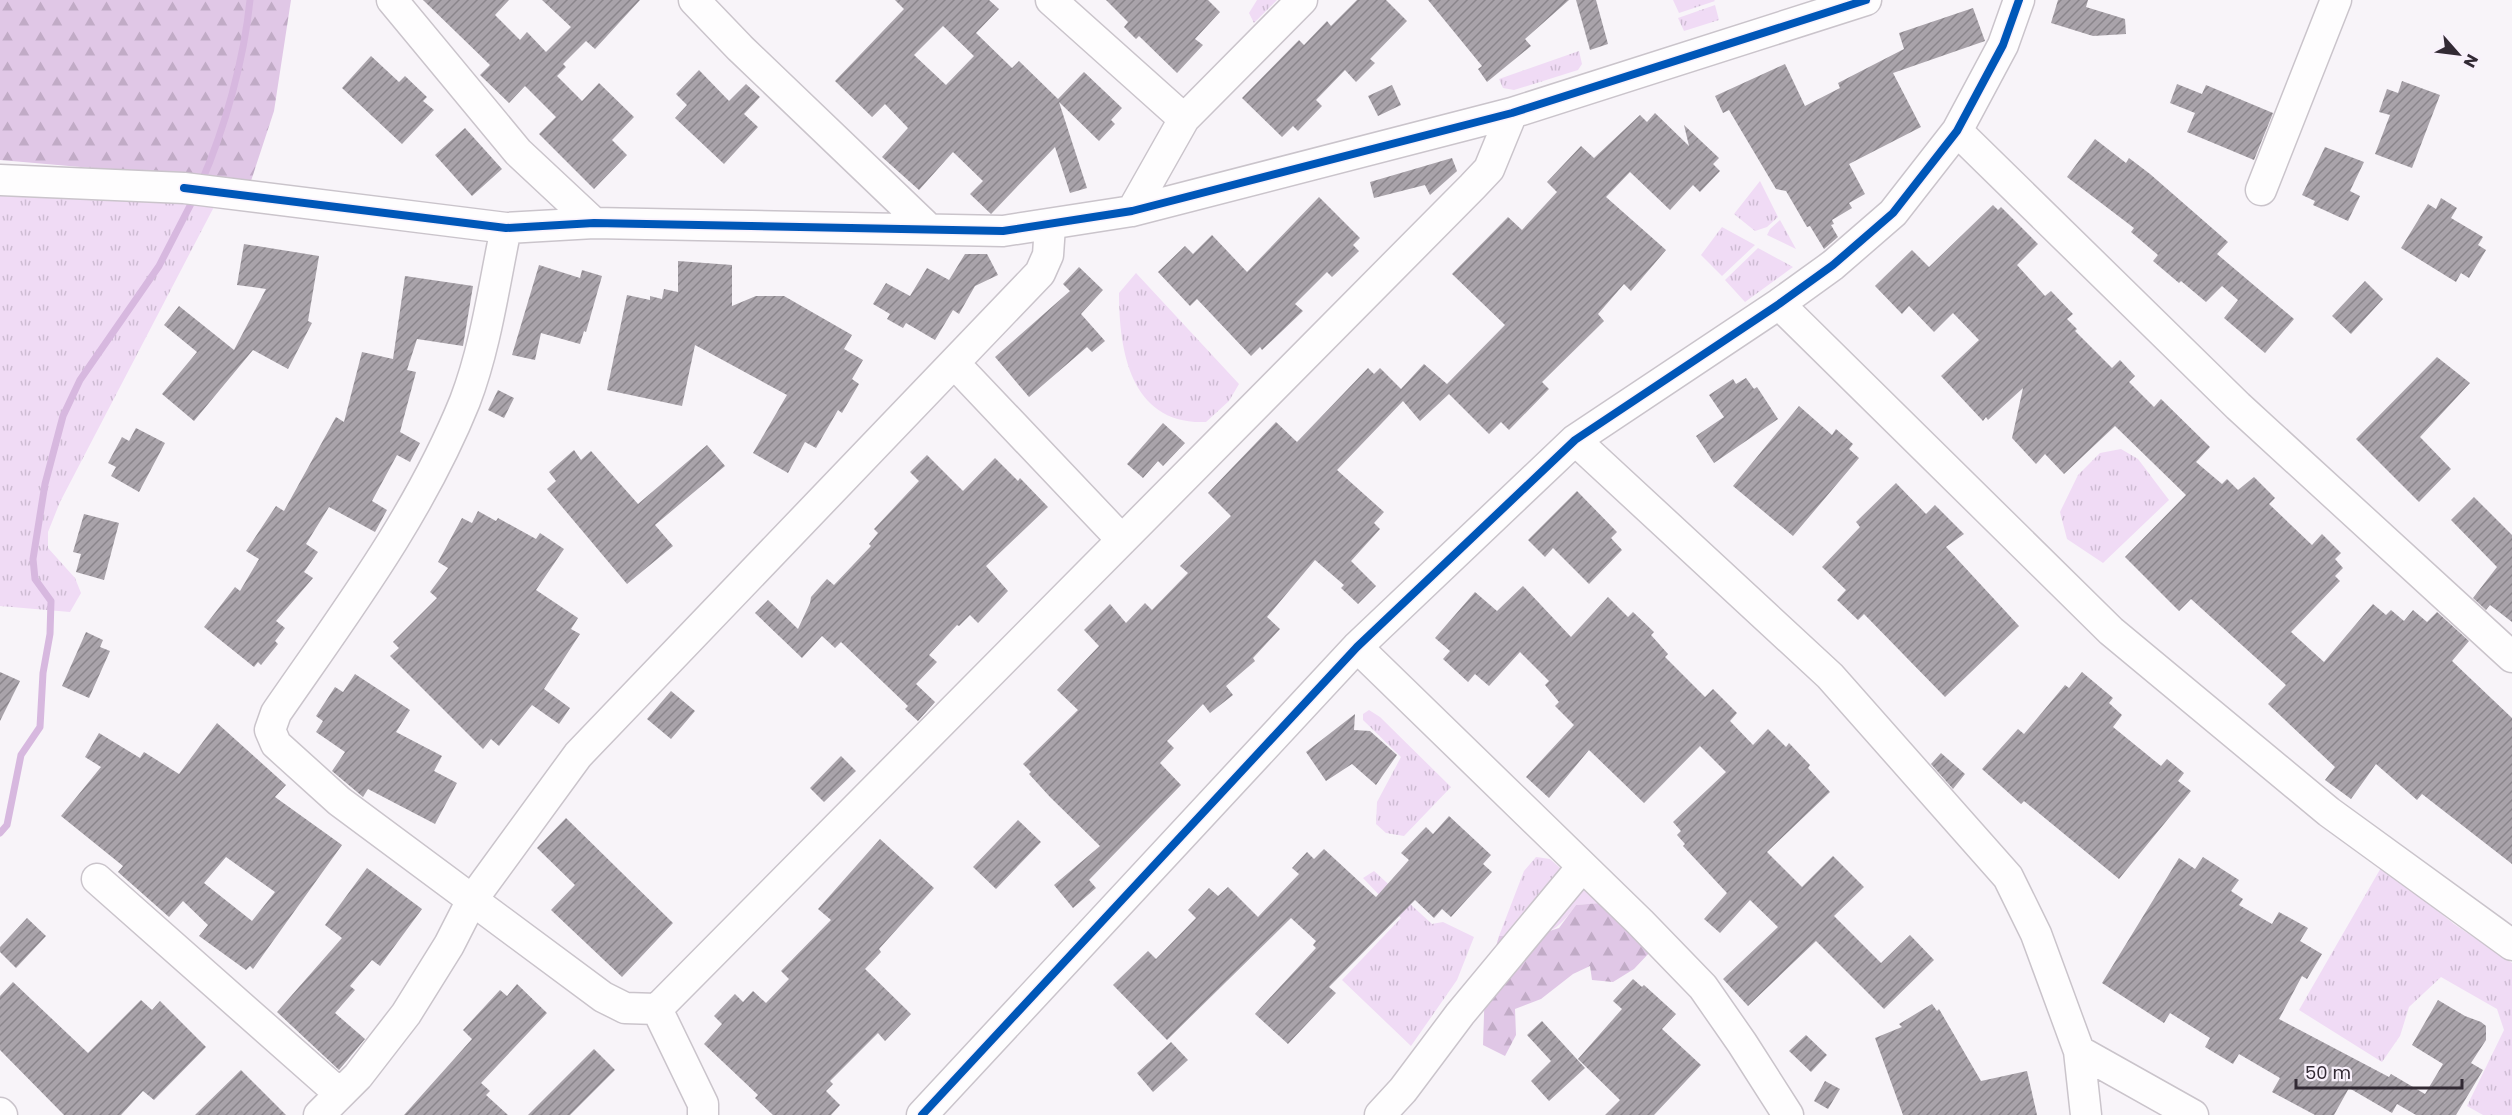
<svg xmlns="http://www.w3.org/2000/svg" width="2512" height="1115" viewBox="0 0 2512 1115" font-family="Poppins,sans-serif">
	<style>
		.grass { fill: url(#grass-tufts) }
		.forest { fill: url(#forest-firs) }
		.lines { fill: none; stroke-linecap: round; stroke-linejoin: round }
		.stream { stroke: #d7b8df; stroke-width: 7 }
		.building { fill: url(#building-hatch); fill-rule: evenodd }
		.minor-casing { stroke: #cac4cb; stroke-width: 33 }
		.minor { stroke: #fefdfe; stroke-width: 30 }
		.cycleway-casing { stroke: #f9f1fc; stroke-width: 11 }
		.cycleway { stroke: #0057b8; stroke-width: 8 }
	</style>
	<defs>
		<pattern id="grass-tufts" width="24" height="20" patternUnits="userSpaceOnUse" patternTransform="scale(1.5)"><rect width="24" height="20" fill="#f0dbf5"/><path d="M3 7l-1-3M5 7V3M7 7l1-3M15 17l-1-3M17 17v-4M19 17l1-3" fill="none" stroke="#cebcd3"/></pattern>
		<pattern id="forest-firs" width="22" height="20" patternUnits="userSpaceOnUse" patternTransform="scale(1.5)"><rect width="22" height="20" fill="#e0c7e6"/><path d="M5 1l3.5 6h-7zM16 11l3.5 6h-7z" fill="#c1abc6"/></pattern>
		<pattern id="building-hatch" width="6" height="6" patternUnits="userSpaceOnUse" patternTransform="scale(1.5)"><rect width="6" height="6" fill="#a9a3aa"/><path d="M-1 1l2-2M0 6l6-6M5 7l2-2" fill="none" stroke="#8a858b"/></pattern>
	</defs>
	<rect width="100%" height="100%" fill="#f8f4f9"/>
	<path class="grass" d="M 1257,0 L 1277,0 L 1254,23 L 1249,13 Z
		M 1673,0 L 1714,0 L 1715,1 L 1679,13 Z
		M 1715,5 L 1719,20 L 1684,31 L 1678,18 Z
		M 1579,51 L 1582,64 L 1578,70 L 1514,90 L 1503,88 L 1499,79 Z
		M 1760,181 L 1778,217 L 1767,227 L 1755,231 L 1734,214 Z
		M 0,185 L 216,203 L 60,502 L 48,532 L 48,548 L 75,578 L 81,593 L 70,612 L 0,606 Z
		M 1780,220 L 1796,249 L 1767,235 L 1770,229 Z
		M 1722,227 L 1755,245 L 1722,276 L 1701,255 Z
		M 1758,248 L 1793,267 L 1745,302 L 1725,280 Z
		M 1136,273 L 1239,384 L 1229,401 L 1206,422 C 1131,425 1119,352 1119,293 Z
		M 2121,449 L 2138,459 L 2169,500 L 2103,563 L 2067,539 L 2060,512 L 2078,475 L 2100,453 Z
		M 1369,710 L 1380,717 L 1451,787 L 1404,836 L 1386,833 L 1376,824 L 1377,802 L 1401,757 L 1363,720 L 1363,714 Z
		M 1536,857 L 1550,859 L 1600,903 L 1576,905 C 1551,940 1540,936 1499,936 L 1524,871 Z
		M 2382,866 L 2454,924 L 2512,963 L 2512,1115 L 2483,1115 L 2467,1106 L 2504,1030 L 2497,1009 L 2441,977 L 2409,1007 L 2400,1036 L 2382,1062 L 2299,1010 Z
		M 1374,871 L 1432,924 L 1443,922 L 1474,937 L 1457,980 L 1411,1046 L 1342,980 L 1401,918 L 1363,878 Z"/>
	<path class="forest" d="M 0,0 L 291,0 L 274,111 L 249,187 L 173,175 L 0,160 Z
		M 1600,903 L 1651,951 L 1634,969 L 1613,982 L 1592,980 L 1590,966 L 1573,974 L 1541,999 L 1515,1009 L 1516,1035 L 1505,1056 L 1483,1045 L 1485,985 L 1499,936 L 1534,936 L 1559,928 L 1576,905 Z"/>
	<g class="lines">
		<path class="stream" d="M 201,183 C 225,128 244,60 250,0
			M 0,833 L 7,825 L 21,755 L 40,727 L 43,673 L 50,634 L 51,601 L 35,579 L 33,559 L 45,484 L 63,416 L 80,380 L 159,266 L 195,196"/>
	</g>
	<path class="building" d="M 423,0 L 509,0 L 495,15 L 520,40 L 527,32 L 546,52 L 571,27 L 542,0 L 640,0 L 595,49 L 586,41 L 563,64 L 566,67 L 557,76 L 582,101 L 599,83 L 634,117 L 612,140 L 627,155 L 594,189 L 539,134 L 556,117 L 525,86 L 509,103 L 480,75 L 490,65 Z
		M 895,0 L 989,0 L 999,9 L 976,33 L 1012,68 L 1019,61 L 1058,99 L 1084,72 L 1122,108 L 1111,120 L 1115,124 L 1099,141 L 1059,102 L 1087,188 L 1070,193 L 1055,147 L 991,214 L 970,194 L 983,181 L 953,152 L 919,190 L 882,157 L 908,128 L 885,104 L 872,117 L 835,81 L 904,9 ZM 943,26 L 974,56 L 946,85 L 914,55 Z
		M 1106,0 L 1208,0 L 1220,12 L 1195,39 L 1203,45 L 1177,73 L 1139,36 L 1136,39 L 1124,27 L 1128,22 Z
		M 1357,0 L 1386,0 L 1407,21 L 1370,59 L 1375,63 L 1356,82 L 1345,70 L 1316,100 L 1322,106 L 1298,131 L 1293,126 L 1282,137 L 1242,98 L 1299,40 L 1304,45 L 1327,21 L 1331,26 Z
		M 1428,0 L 1569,0 L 1525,39 L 1531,46 L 1487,82 L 1478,69 L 1482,66 Z
		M 1576,0 L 1596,0 L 1608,44 L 1590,50 Z
		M 2058,0 L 2088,0 L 2086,7 L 2125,19 L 2126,34 L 2093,36 L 2051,23 Z
		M 1973,8 L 1985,41 L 1893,73 L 1921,127 L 1849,164 L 1865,194 L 1849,203 L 1852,208 L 1832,220 L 1834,224 L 1831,225 L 1838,237 L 1824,249 L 1810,226 L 1807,227 L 1786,191 L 1776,189 L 1729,110 L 1723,113 L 1715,96 L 1785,64 L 1805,106 L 1840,88 L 1838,83 L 1904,49 L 1899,33 Z
		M 371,56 L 399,82 L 405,76 L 427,97 L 423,101 L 434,110 L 402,144 L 342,88 Z
		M 699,70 L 729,101 L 746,84 L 760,97 L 744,114 L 758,127 L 724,164 L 675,118 L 687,105 L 676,94 Z
		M 2402,81 L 2440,95 L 2412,168 L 2375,154 L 2390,115 L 2379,112 L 2387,89 L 2398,93 Z
		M 2177,84 L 2202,94 L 2206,85 L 2273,113 L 2254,160 L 2187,132 L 2195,113 L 2170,103 Z
		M 1392,85 L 1401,105 L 1378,116 L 1368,96 Z
		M 1655,113 L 1689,146 L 1684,125 L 1719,158 L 1713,164 L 1720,171 L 1700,192 L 1693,185 L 1670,210 L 1630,172 L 1606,197 L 1666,250 L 1631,291 L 1624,284 L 1598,314 L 1604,321 L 1542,382 L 1549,389 L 1509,430 L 1501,422 L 1489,434 L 1449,394 L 1420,421 L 1403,401 L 1337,470 L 1384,512 L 1374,523 L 1380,529 L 1351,561 L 1376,586 L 1358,604 L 1341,588 L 1344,585 L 1315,560 L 1267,617 L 1280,629 L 1253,658 L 1255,661 L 1226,686 L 1233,695 L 1210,713 L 1203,704 L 1167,741 L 1174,748 L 1160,763 L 1181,785 L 1089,880 L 1096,888 L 1073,908 L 1054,885 L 1100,846 L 1050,797 L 1029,774 L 1031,772 L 1023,764 L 1078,710 L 1057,690 L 1099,646 L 1084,630 L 1110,604 L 1126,623 L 1145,603 L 1152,610 L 1188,573 L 1180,566 L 1231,516 L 1208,493 L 1276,422 L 1297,442 L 1368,368 L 1374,374 L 1380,368 L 1401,389 L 1424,364 L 1447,384 L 1505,325 L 1452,274 L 1508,217 L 1522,230 L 1557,192 L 1547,182 L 1581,146 L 1594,158 L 1640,115 L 1647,122 Z
		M 465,128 L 502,169 L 472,196 L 435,155 Z
		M 2095,139 L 2126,163 L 2129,158 L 2150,174 L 2228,242 L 2217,254 L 2294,319 L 2265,353 L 2224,318 L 2238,300 L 2222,286 L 2206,302 L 2181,281 L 2179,283 L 2153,261 L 2158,255 L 2131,232 L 2134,228 L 2067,177 Z
		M 2325,147 L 2364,162 L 2350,191 L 2360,196 L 2348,221 L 2313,205 L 2315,201 L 2302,195 Z
		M 1452,158 L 1457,171 L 1430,195 L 1425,185 L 1374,198 L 1370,182 Z
		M 1319,197 L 1360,238 L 1353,245 L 1359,251 L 1332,277 L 1327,272 L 1295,304 L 1303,311 L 1262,350 L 1260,347 L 1251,356 L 1197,299 L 1190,306 L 1158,272 L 1185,246 L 1193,254 L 1212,235 L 1247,272 Z
		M 2441,198 L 2457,208 L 2451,218 L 2483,237 L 2478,245 L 2486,250 L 2469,278 L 2461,273 L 2456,282 L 2401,248 L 2428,204 L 2436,209 Z
		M 1993,205 L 1998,210 L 2001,207 L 2038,244 L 2017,265 L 2045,296 L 2051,291 L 2073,314 L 2067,319 L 2077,329 L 2075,331 L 2112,368 L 2120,360 L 2135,376 L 2129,382 L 2154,407 L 2161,399 L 2210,447 L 2196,462 L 2222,484 L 2227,479 L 2238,490 L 2254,477 L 2275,498 L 2269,504 L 2312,545 L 2322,534 L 2341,553 L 2335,559 L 2343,568 L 2335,576 L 2340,581 L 2291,632 L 2324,662 L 2373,604 L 2386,615 L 2391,610 L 2404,621 L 2413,610 L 2427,622 L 2437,612 L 2469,641 L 2452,661 L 2512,718 L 2512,864 L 2422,794 L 2417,800 L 2376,764 L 2351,799 L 2325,780 L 2335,767 L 2268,704 L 2286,685 L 2191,599 L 2179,611 L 2125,557 L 2186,495 L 2115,426 L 2064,474 L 2045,454 L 2036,464 L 2012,438 L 2023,388 L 1988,420 L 1986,417 L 1983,421 L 1941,376 L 1979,340 L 1953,313 L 1934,332 L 1909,306 L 1902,314 L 1875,286 L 1912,250 L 1929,267 Z
		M 244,244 L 319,256 L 308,321 L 312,323 L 288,369 L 253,350 L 194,421 L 162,394 L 197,352 L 164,325 L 179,306 L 234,350 L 266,289 L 237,285 Z
		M 965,254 L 987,254 L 998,275 L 975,286 L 959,314 L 953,310 L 935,340 L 906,323 L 903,328 L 887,319 L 890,314 L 873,304 L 886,283 L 910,296 L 927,268 L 949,280 Z
		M 678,261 L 732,265 L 732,306 L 756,296 L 784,296 L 852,335 L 844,349 L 863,360 L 852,379 L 859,384 L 842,413 L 838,410 L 816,448 L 805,442 L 788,473 L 753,453 L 787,395 L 695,345 L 682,406 L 607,390 L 627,295 L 650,300 L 650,296 L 662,299 L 664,289 L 678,292 Z
		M 539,265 L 580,278 L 582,270 L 602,276 L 586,332 L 584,331 L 580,344 L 541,333 L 535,360 L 512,355 Z
		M 1079,267 L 1103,290 L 1081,314 L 1105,341 L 1092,352 L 1087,347 L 1029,397 L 995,357 L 1070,291 L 1063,284 Z
		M 405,276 L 473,286 L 463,346 L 417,339 L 407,370 L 416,372 L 400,432 L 420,443 L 410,462 L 397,455 L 372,501 L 387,510 L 375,532 L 329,507 L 306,544 L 318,552 L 304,572 L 313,578 L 276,621 L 285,628 L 275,641 L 278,644 L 261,665 L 258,662 L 254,667 L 204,627 L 235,587 L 240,591 L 259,559 L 246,551 L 276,506 L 284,511 L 336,417 L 344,422 L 362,352 L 393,359 Z
		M 2365,281 L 2383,299 L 2351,334 L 2332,316 Z
		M 2437,357 L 2470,383 L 2420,437 L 2451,469 L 2419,502 L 2356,439 Z
		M 1746,378 L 1754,389 L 1757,387 L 1778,419 L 1714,463 L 1696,436 L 1724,417 L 1709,395 L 1733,379 L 1736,384 Z
		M 498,390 L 514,398 L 504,418 L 488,410 Z
		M 1799,406 L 1832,435 L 1836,429 L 1853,444 L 1849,449 L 1859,458 L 1793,536 L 1733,486 Z
		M 1163,423 L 1185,443 L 1163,466 L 1158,461 L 1143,478 L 1127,464 Z
		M 136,428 L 165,443 L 139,492 L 111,476 L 116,467 L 108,463 L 122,437 L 129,441 Z
		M 707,445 L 725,466 L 655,525 L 673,546 L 627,584 L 547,489 L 556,481 L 549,472 L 574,450 L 581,460 L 591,451 L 638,504 Z
		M 927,455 L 963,491 L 995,458 L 1018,481 L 1020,478 L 1048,507 L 986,566 L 1008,591 L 978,623 L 970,615 L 959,626 L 957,625 L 929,655 L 937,662 L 916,684 L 935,702 L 918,721 L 905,709 L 908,706 L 841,642 L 835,648 L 822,636 L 802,658 L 755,613 L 768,600 L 798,629 L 810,603 L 811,597 L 827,579 L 834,585 L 871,546 L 869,544 L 878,533 L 874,529 L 919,481 L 910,472 Z
		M 1896,483 L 1926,514 L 1935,505 L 1964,534 L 1946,547 L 2019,626 L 1945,697 L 1864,614 L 1858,620 L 1837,600 L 1846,590 L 1822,567 L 1860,527 L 1856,522 Z
		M 1577,491 L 1617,532 L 1611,538 L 1622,550 L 1589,584 L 1553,548 L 1545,557 L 1528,540 Z
		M 2474,497 L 2512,535 L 2512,622 L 2490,605 L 2486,610 L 2473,598 L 2497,567 L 2451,520 Z
		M 478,511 L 496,521 L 498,518 L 536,539 L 540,533 L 564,549 L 536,590 L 578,618 L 571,629 L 580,634 L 544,689 L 570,708 L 559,724 L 532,705 L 499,746 L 491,739 L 483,749 L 390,656 L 399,648 L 393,642 L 437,598 L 430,592 L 448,568 L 438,562 L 462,518 L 472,523 Z
		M 84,514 L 119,523 L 104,580 L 76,572 L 81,554 L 73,552 Z
		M 1523,586 L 1571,637 L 1608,597 L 1628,617 L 1633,612 L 1654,632 L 1651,635 L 1668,654 L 1665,657 L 1705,697 L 1713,689 L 1737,713 L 1730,721 L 1753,745 L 1768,729 L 1786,747 L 1789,743 L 1810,765 L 1808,768 L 1830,792 L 1767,852 L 1802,887 L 1833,856 L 1864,887 L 1834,916 L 1881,963 L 1910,935 L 1934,960 L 1884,1009 L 1816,941 L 1748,1006 L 1723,979 L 1778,927 L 1750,900 L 1720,933 L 1704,919 L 1727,893 L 1683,846 L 1685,844 L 1677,835 L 1681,831 L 1673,822 L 1726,772 L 1700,746 L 1644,803 L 1589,750 L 1549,798 L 1526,777 L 1574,725 L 1555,706 L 1559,702 L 1545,685 L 1549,681 L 1520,652 L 1489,686 L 1475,674 L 1468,682 L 1443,659 L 1450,651 L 1435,638 L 1475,592 L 1497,611 Z
		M 86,632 L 103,640 L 100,647 L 110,651 L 89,698 L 62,686 Z
		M 0,672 L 20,681 L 0,721 Z
		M 2082,672 L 2113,698 L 2109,703 L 2122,715 L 2113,727 L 2161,766 L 2167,759 L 2184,773 L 2178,781 L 2191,791 L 2119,879 L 2024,801 L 2021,804 L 1982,769 L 2018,729 L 2024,734 L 2065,685 L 2069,688 Z
		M 355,674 L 410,710 L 396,732 L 442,756 L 434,771 L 457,783 L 435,824 L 368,789 L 363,797 L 332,771 L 345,752 L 316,732 L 323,721 L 316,716 L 335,687 L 343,692 Z
		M 671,691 L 695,711 L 671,739 L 647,719 Z
		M 1355,714 L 1354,730 L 1370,731 L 1397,755 L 1376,785 L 1352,764 L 1326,781 L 1306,752 Z
		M 217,723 L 286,785 L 275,797 L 342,845 L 253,969 L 250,966 L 246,970 L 199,936 L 208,925 L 183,901 L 169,917 L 118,872 L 123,866 L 61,816 L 101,767 L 85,757 L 99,733 L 140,758 L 144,752 L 179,774 ZM 226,857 L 275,892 L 252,921 L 204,883 Z
		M 1941,753 L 1965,774 L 1953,789 L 1931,764 Z
		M 841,756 L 856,771 L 824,802 L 810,788 Z
		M 1449,816 L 1491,855 L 1483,864 L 1492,872 L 1451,917 L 1442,909 L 1434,918 L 1415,900 L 1329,987 L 1336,993 L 1288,1044 L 1255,1014 L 1316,948 L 1313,945 L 1316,941 L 1291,918 L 1167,1040 L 1113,985 L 1148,951 L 1156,959 L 1196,918 L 1188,910 L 1209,888 L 1218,896 L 1228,887 L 1258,917 L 1299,874 L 1292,868 L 1307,852 L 1314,859 L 1324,849 L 1376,897 L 1409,860 L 1401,853 L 1426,827 L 1433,834 Z
		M 566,818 L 673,923 L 622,977 L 551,910 L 575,885 L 537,848 Z
		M 1018,820 L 1041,842 L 996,889 L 973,867 Z
		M 880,839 L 934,888 L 879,949 L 881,952 L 865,969 L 911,1014 L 885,1041 L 878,1033 L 830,1081 L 833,1084 L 826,1091 L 840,1105 L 831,1115 L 773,1115 L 755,1098 L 758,1095 L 704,1044 L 722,1024 L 714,1016 L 735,994 L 743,1002 L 753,991 L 766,1003 L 789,979 L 781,971 L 831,920 L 818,909 Z
		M 2203,857 L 2239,880 L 2231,891 L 2243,899 L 2239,905 L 2272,924 L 2279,912 L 2308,928 L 2300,941 L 2322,954 L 2307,979 L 2302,976 L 2279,1019 L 2389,1077 L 2391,1074 L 2425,1094 L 2443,1064 L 2412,1045 L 2438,1000 L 2465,1016 L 2481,1022 L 2486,1026 L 2486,1040 L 2471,1063 L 2483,1070 L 2456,1115 L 2416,1115 L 2397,1104 L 2392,1113 L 2349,1088 L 2334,1115 L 2315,1115 L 2272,1092 L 2280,1078 L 2239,1054 L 2233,1064 L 2205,1047 L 2210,1038 L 2170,1013 L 2164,1023 L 2102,983 L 2179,858 L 2195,869 Z
		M 367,868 L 422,909 L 380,966 L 372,960 L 350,986 L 355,990 L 335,1013 L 365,1039 L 339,1070 L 277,1012 L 342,938 L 325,925 Z
		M 27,918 L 46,936 L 16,968 L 0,952 L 0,947 Z
		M 1633,979 L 1642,987 L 1644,985 L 1676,1014 L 1662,1029 L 1701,1065 L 1654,1115 L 1605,1115 L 1620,1100 L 1578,1059 L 1622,1009 L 1613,1001 Z
		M 13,982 L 88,1053 L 141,1000 L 152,1010 L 160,1001 L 206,1047 L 154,1100 L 143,1091 L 121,1115 L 64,1115 L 0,1050 L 0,996 Z
		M 517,984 L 547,1013 L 481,1083 L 490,1091 L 486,1095 L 508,1115 L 404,1115 L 472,1039 L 463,1030 L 500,990 L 507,996 Z
		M 1932,1004 L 1937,1011 L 1939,1009 L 1981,1081 L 2027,1071 L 2037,1115 L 1903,1115 L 1875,1038 L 1902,1027 L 1899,1024 Z
		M 1542,1021 L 1585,1068 L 1549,1101 L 1531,1081 L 1551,1061 L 1527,1035 Z
		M 1806,1035 L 1827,1055 L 1811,1072 L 1789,1051 Z
		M 1171,1042 L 1188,1060 L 1153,1092 L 1137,1073 Z
		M 594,1049 L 615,1070 L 570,1115 L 528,1115 Z
		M 241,1070 L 286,1115 L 195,1115 Z
		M 1825,1081 L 1840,1089 L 1828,1109 L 1814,1101 Z"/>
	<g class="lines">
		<g class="minor-casing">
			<path id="minor" d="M 392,0 L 518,152 L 594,223
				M 694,0 L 740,48 L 929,229
				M 1051,0 L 1184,119
				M 1957,131 L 2238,406 L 2512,657
				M 0,180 L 184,188 L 506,228 L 594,223 L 1003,231 L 1132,211 L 1512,113 L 1866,0
				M 2261,190 L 2336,0
				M 1132,211 L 1184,119 L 1302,0
				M 506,228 C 494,285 486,346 465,401 C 419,515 345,613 276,713 L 270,730 L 276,744 L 339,801 L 603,997 L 625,1008 L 657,1009
				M 1779,304 L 2111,631 L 2329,812 L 2512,945
				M 954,363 L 1122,540
				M 1575,440 L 1830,676 L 2008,877 L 2036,934 L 2079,1051 L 2086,1115
				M 1357,647 L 1640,922 L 1703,987 L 1742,1043 L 1788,1115
				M 97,879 L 340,1094
				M 2079,1051 L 2193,1115
				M 0,1113 L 2,1115
				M 319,1115 L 358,1076 L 406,1014 L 449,945 L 472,900 L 578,755 L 1040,273 L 1048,255 L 1050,226
				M 703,1115 L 703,1104 L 657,1009 L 1472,187 L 1489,169 L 1512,113
				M 922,1115 L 1357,647 L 1575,440 L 1779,304 L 1833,265 L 1893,213 L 1957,131 L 2003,45 L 2019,0
				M 1380,1115 L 1403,1090 L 1460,1014 L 1582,867"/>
		</g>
		<use href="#minor" class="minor"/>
		<g class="cycleway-casing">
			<path id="cycleway" d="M 184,188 L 506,228 L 594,223 L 1003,231 L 1132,211 L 1512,113 L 1866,0
				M 922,1115 L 1357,647 L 1575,440 L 1779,304 L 1833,265 L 1893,213 L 1957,131 L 2003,45 L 2019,0"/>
		</g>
		<use href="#cycleway" class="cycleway"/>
	</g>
	<g transform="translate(2458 54) rotate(118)" stroke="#f9f1fc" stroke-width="4.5" paint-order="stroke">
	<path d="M0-4.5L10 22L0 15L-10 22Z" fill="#322a34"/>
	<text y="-9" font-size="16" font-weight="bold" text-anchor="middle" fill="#322a34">N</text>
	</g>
	<path d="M2296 1079v9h166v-9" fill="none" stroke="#322a34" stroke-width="3"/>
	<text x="2305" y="1079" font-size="18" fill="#322a34" stroke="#f9f1fc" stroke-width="4.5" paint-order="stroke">50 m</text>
</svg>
